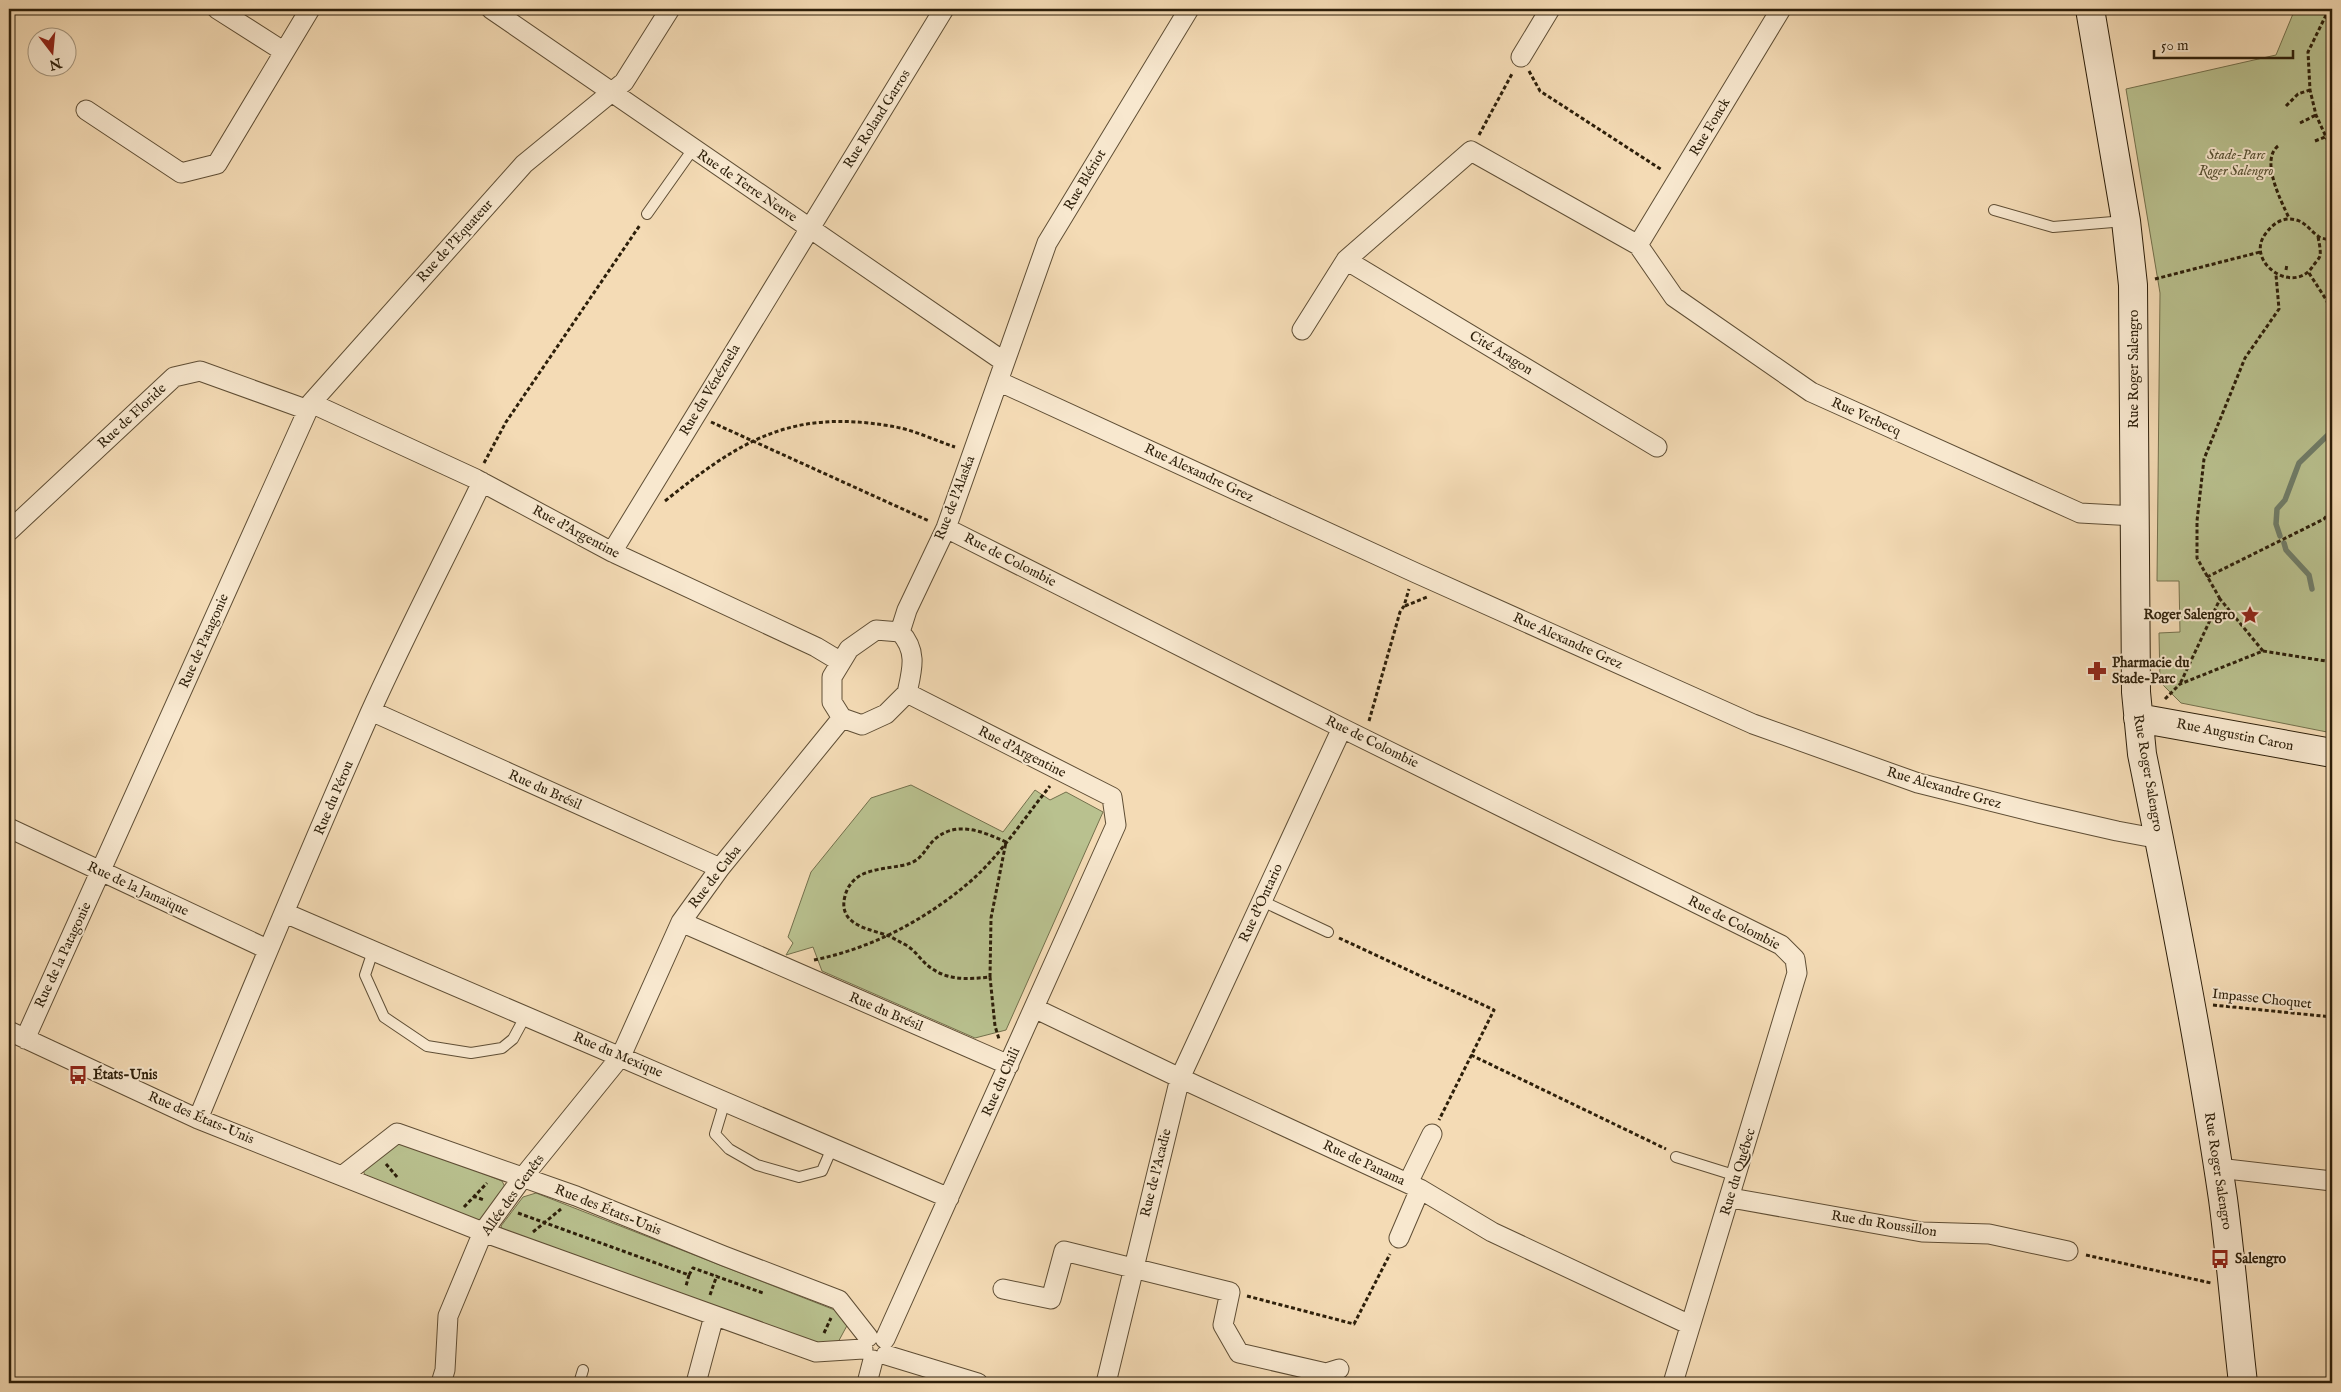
<svg xmlns="http://www.w3.org/2000/svg" width="2341" height="1392" viewBox="0 0 2341 1392" font-family="'IM FELL English',serif">
	<style>
		.green { fill: #b9c18f; stroke: #73704c }
		.lines { fill: none; stroke-linecap: round; stroke-linejoin: round }
		.stream { stroke: #707d69; stroke-width: 5.5 }
		.lane-casing { stroke: #5f4e35; stroke-width: 12 }
		.street-casing { stroke: #5f4e35; stroke-width: 21 }
		.secondary-casing { stroke: #2d1f0a; stroke-width: 30 }
		.path { stroke: #2d1f0a; stroke-width: 3; stroke-dasharray: 4 2.5; stroke-linecap: butt }
		.lane { stroke: #f8e8cf; stroke-width: 10 }
		.street { stroke: #f8e8cf; stroke-width: 19 }
		.secondary { stroke: #f8e8cf; stroke-width: 28 }
		.labels { text-anchor: middle; dominant-baseline: central; stroke-width: 4; stroke-linejoin: round; paint-order: stroke }
		.street-label { font-size: 14px; fill: #2d1f0a; stroke: #f8e8cf }
		.park-label { font-size: 14px; font-style: italic; fill: #575032; stroke: #f8e8cf }
		.poi-label { font-size: 14px; font-weight: bold; fill: #2d1f0a; stroke: #f8e8cf; text-anchor: start }
	</style>
	<rect width="100%" height="100%" fill="#f4dbb5"/>
	<filter id="stains"><feTurbulence type="fractalNoise" baseFrequency=".004" numOctaves="4"/><feColorMatrix values="0 0 0 0 .2 0 0 0 0 .09 0 0 0 0 .02 0 0 0 .5 -.17"/></filter>
	<radialGradient id="worn" r=".72"><stop offset=".6" stop-color="#630" stop-opacity="0"/><stop offset="1" stop-color="#630" stop-opacity=".3"/></radialGradient>
	<path class="green" d="M 2295,9 L 2332,9 L 2332,733 L 2181,703 L 2160,682 L 2159,633 L 2180,632 L 2179,581 L 2157,581 L 2160,293 L 2126,89 L 2276,55 Z
		M 911,785 L 1003,832 L 1035,790 L 1050,800 L 1066,792 L 1103,812 L 1006,1030 L 975,1038 L 822,971 L 813,947 L 786,955 L 793,943 L 788,937 L 811,872 L 871,798 Z
		M 408,1143 L 502,1181 L 507,1191 L 476,1227 L 368,1183 L 363,1170 L 387,1145 Z
		M 536,1193 L 845,1314 L 850,1320 L 836,1346 L 812,1347 L 506,1239 L 501,1226 L 523,1197 Z"/>
	<g class="lines">
		<path class="stream" d="M 2280,536 L 2276,524 L 2277,509 L 2285,500 L 2299,463 L 2332,431
			M 2284,543 L 2286,550 L 2309,575 L 2312,589"/>
		<g class="lane-casing">
			<path id="lane" d="M 1994,210 L 2053,227 L 2125,221
				M 647,214 L 693,149
				M 1262,901 L 1328,932
				M 373,951 L 365,975 L 384,1017 L 427,1046 L 471,1053 L 502,1048 L 513,1039 L 526,1015
				M 725,1101 L 715,1134 L 729,1149 L 757,1165 L 799,1177 L 822,1171 L 832,1148
				M 1676,1157 L 1737,1176
				M 579,1383 L 583,1370"/>
		</g>
		<g class="street-casing">
			<path id="street" d="M 217,9 L 283,51
				M 491,9 L 1003,361
				M 1521,57 L 1550,9
				M 86,110 L 181,173 L 217,164 L 310,9
				M 1638,245 L 1781,9
				M 1346,260 L 1657,447
				M 1302,330 L 1346,260 L 1471,151 L 1638,245 L 1674,297 L 1811,392 L 2080,513 L 2135,516
				M 998,381 L 1416,573 L 1753,724 L 1918,783 L 2038,813 L 2117,831 L 2160,839
				M 311,403 L 476,479 L 612,552 L 816,647 L 841,662
				M 946,528 L 1342,728 L 1781,945 L 1795,959 L 1797,973 L 1673,1383
				M 9,531 L 174,377 L 200,371 L 308,410
				M 612,552 L 944,9
				M 900,632 L 907,610 L 946,528 L 1047,243 L 1189,9
				M 371,711 L 720,868
				M 9,828 L 267,949
				M 285,913 L 949,1198
				M 681,922 L 1009,1065
				M 1034,1008 L 1180,1078 L 1420,1189 L 1492,1232 L 1690,1325
				M 9,1031 L 198,1119 L 483,1232 L 816,1352 L 863,1349
				M 25,1039 L 311,403 L 524,164 L 624,82 L 670,9
				M 198,1119 C 254,983 311,847 370,713 C 405,635 445,559 482,482
				M 2218,1168 L 2332,1181
				M 342,1176 L 397,1133 L 576,1196 L 724,1256 L 839,1300 L 868,1337
				M 1408,1183 L 1432,1134
				M 1731,1198 L 1922,1232 L 1989,1234 L 2068,1251
				M 1399,1238 L 1420,1189
				M 1003,1289 L 1051,1299 L 1064,1251 L 1230,1292 L 1223,1325 L 1239,1353 L 1326,1373 L 1339,1369
				M 885,1339 L 1116,825 L 1112,797 L 907,693 L 886,714 L 862,725 L 842,718 L 832,702 L 832,677 L 849,649 L 876,630 L 900,632 C 918,651 912,670 907,693
				M 886,1355 L 978,1383
				M 441,1383 L 445,1370 L 448,1316 L 483,1232 L 523,1177 L 621,1056 L 681,922 L 720,868 L 842,718
				M 696,1383 L 714,1316
				M 867,1383 L 873,1360
				M 1106,1383 L 1180,1078 L 1342,728"/>
		</g>
		<g class="secondary-casing">
			<path id="secondary" d="M 2090,9 L 2126,221 L 2133,285 L 2136,692 L 2142,754 C 2172,902 2201,1050 2223,1199 C 2231,1260 2236,1322 2243,1383
				M 2138,718 L 2332,753"/>
		</g>
		<path class="path" d="M 2329,9 L 2308,52 L 2310,90 L 2316,115 L 2332,150
			M 1529,71 L 1540,91 L 1662,170
			M 2286,106 L 2298,94 L 2310,90
			M 2300,123 L 2316,115
			M 1479,135 L 1513,72
			M 2315,141 L 2325,137
			M 2278,146 C 2260,160 2281,201 2289,218
			M 2318,237 C 2319,242 2321,251 2320,256 C 2319,259 2315,263 2313,266 C 2293,297 2242,260 2267,232 C 2272,225 2280,219 2289,219 C 2304,219 2308,229 2318,236 C 2321,239 2328,239 2332,240
			M 2286,270 L 2287,264
			M 2309,273 L 2327,301 L 2332,322
			M 2155,279 L 2260,252
			M 711,422 L 929,521
			M 484,463 L 506,422 L 640,225
			M 665,501 C 740,441 790,409 890,426 C 912,429 934,440 955,447
			M 2207,577 L 2324,519 L 2332,509
			M 2220,599 L 2197,558 L 2197,521 L 2204,459 L 2245,358 L 2279,309 L 2276,275
			M 1405,606 L 1427,597
			M 2263,651 L 2332,662
			M 2165,699 L 2180,684 L 2263,651 L 2220,599 L 2180,684
			M 1369,721 L 1400,612 L 1404,606 L 1409,589
			M 1339,938 L 1494,1010 L 1439,1120
			M 814,960 C 873,948 927,919 972,880 C 1002,853 1025,817 1050,786
			M 990,977 L 991,918 L 1006,842 C 984,832 957,820 935,839 C 926,847 923,858 911,863 C 898,868 879,867 863,874 C 854,878 847,887 845,896 C 837,926 871,929 889,936 C 895,939 900,942 906,945 C 916,951 922,962 931,968 C 949,981 969,979 990,977 L 995,1026 L 999,1039
			M 2213,1005 L 2332,1017
			M 1471,1055 L 1666,1149
			M 386,1164 L 398,1178
			M 473,1196 L 484,1200
			M 464,1207 L 487,1183
			M 518,1213 L 689,1275 L 686,1286
			M 533,1232 L 561,1209
			M 2086,1255 L 2211,1283
			M 689,1275 L 693,1268 L 763,1293
			M 710,1295 L 717,1275
			M 1247,1296 L 1354,1324 L 1390,1254
			M 824,1333 L 831,1318"/>
		<use href="#lane" class="lane"/>
		<use href="#street" class="street"/>
		<use href="#secondary" class="secondary"/>
	</g>
	<defs>
		<g id="sight-bare" transform="scale(1.5)"><path d="M0-6L1.8-2.2L6-1.7L2.9 1.2L3.7 5.4L0 3.3L-3.7 5.4L-2.9 1.2L-6-1.7L-1.8-2.2Z" fill="#8f2418" stroke="#f8e8cf" stroke-width="2.5" paint-order="stroke"/></g>
		<g id="pharmacy-bare" transform="scale(1.5)"><path d="M-2-6h4v4h4v4h-4v4h-4v-4h-4v-4h4Z" fill="#8f2418" stroke="#f8e8cf" stroke-width="2.5" paint-order="stroke"/></g>
		<g id="bus-bare" transform="scale(1.5)"><path d="M-5-6H5V4H4V6H2V4H-2V6H-4V4H-5ZM-3.5-4V0h7V-4ZM-3.5 1.2v1.5H-2V1.2ZM2 1.2v1.5H3.5V1.2Z" fill="#8f2418" stroke="#f8e8cf" stroke-width="2.5" paint-order="stroke"/></g>
	</defs>
	<g fill-rule="evenodd">
		<use href="#sight-bare" x="2250" y="615"/>
		<use href="#pharmacy-bare" x="2097" y="671"/>
		<use href="#bus-bare" x="78" y="1075"/>
		<use href="#bus-bare" x="2220" y="1259"/>
	</g>
	<g class="labels">
		<g class="street-label">
			<text transform="translate(877 119) rotate(-58)">Rue Roland Garros</text>
			<text transform="translate(1710 127) rotate(-59)">Rue Fonck</text>
			<text transform="translate(1085 180) rotate(-59)">Rue Blériot</text>
			<text transform="translate(747 186) rotate(34)">Rue de Terre Neuve</text>
			<text transform="translate(455 241) rotate(-48)">Rue de l'Equateur</text>
			<text transform="translate(1501 353) rotate(31)">Cité Aragon</text>
			<text transform="translate(2134 369) rotate(-90)">Rue Roger Salengro</text>
			<text transform="translate(710 390) rotate(-59)">Rue du Vénézuela</text>
			<text transform="translate(132 416) rotate(-43)">Rue de Floride</text>
			<text transform="translate(1866 417) rotate(24)">Rue Verbecq</text>
			<text transform="translate(1199 473) rotate(25)">Rue Alexandre Grez</text>
			<text transform="translate(955 498) rotate(-69)">Rue de l'Alaska</text>
			<text transform="translate(576 532) rotate(28)">Rue d'Argentine</text>
			<text transform="translate(1010 560) rotate(27)">Rue de Colombie</text>
			<text transform="translate(204 641) rotate(-66)">Rue de Patagonie</text>
			<text transform="translate(1568 641) rotate(24)">Rue Alexandre Grez</text>
			<text transform="translate(2235 735) rotate(11)">Rue Augustin Caron</text>
			<text transform="translate(1372 742) rotate(26)">Rue de Colombie</text>
			<text transform="translate(1022 752) rotate(27)">Rue d'Argentine</text>
			<text transform="translate(2148 773) rotate(80)">Rue Roger Salengro</text>
			<text transform="translate(1944 788) rotate(16)">Rue Alexandre Grez</text>
			<text transform="translate(545 790) rotate(24)">Rue du Brésil</text>
			<text transform="translate(334 798) rotate(-67)">Rue du Pérou</text>
			<text transform="translate(715 877) rotate(-52)">Rue de Cuba</text>
			<text transform="translate(138 889) rotate(25)">Rue de la Jamaïque</text>
			<text transform="translate(1261 903) rotate(-65)">Rue d'Ontario</text>
			<text transform="translate(1734 923) rotate(27)">Rue de Colombie</text>
			<text transform="translate(63 955) rotate(-65)">Rue de la Patagonie</text>
			<text transform="translate(2262 999) rotate(6)">Impasse Choquet</text>
			<text transform="translate(886 1012) rotate(23)">Rue du Brésil</text>
			<text transform="translate(618 1055) rotate(23)">Rue du Mexique</text>
			<text transform="translate(1001 1082) rotate(-66)">Rue du Chili</text>
			<text transform="translate(201 1118) rotate(23)">Rue des États-Unis</text>
			<text transform="translate(1364 1163) rotate(25)">Rue de Panama</text>
			<text transform="translate(2218 1171) rotate(81)">Rue Roger Salengro</text>
			<text transform="translate(1738 1172) rotate(-73)">Rue du Québec</text>
			<text transform="translate(1156 1173) rotate(-76)">Rue de l'Acadie</text>
			<text transform="translate(513 1195) rotate(-54)">Allée des Genêts</text>
			<text transform="translate(608 1210) rotate(22)">Rue des États-Unis</text>
			<text transform="translate(1884 1224) rotate(9)">Rue du Roussillon</text>
		</g>
		<g class="park-label">
			<text x="2236" y="155">Stade-Parc<tspan x="2236" dy="16">Roger Salengro</tspan></text>
		</g>
		<g class="poi-label">
			<text x="2235" y="615" text-anchor="end">Roger Salengro</text>
			<text x="2112" y="663">Pharmacie du<tspan x="2112" dy="16">Stade-Parc</tspan></text>
			<text x="93" y="1075">États-Unis</text>
			<text x="2235" y="1259">Salengro</text>
		</g>
	</g>
	<rect width="2341" height="1392" fill="none" stroke="#f4dbb5" stroke-width="30"/>
	<rect x="10" y="10" width="2321" height="1372" fill="none" stroke="#2d1f0a" stroke-width="2.5"/>
	<rect x="15" y="15" width="2311" height="1362" fill="none" stroke="#2d1f0a"/>
	<g transform="translate(52 52) rotate(164)"><circle r="24" fill="#f8e8cf" stroke="#a79880"/>
	<path d="M0-4L9 19L0 12L-9 19Z" fill="#8f2418"/>
	<text y="-8" font-size="14" font-weight="bold" text-anchor="middle" fill="#2d1f0a">N</text>
	</g>
	<path d="M2154 50v8h139v-8" fill="none" stroke="#2d1f0a" stroke-width="2.5"/>
	<text x="2161" y="50" font-size="15" fill="#2d1f0a" stroke="#f8e8cf" stroke-width="4" paint-order="stroke">50 m</text>
	<rect width="100%" height="100%" filter="url(#stains)"/>
	<rect width="100%" height="100%" fill="url(#worn)"/>
</svg>
